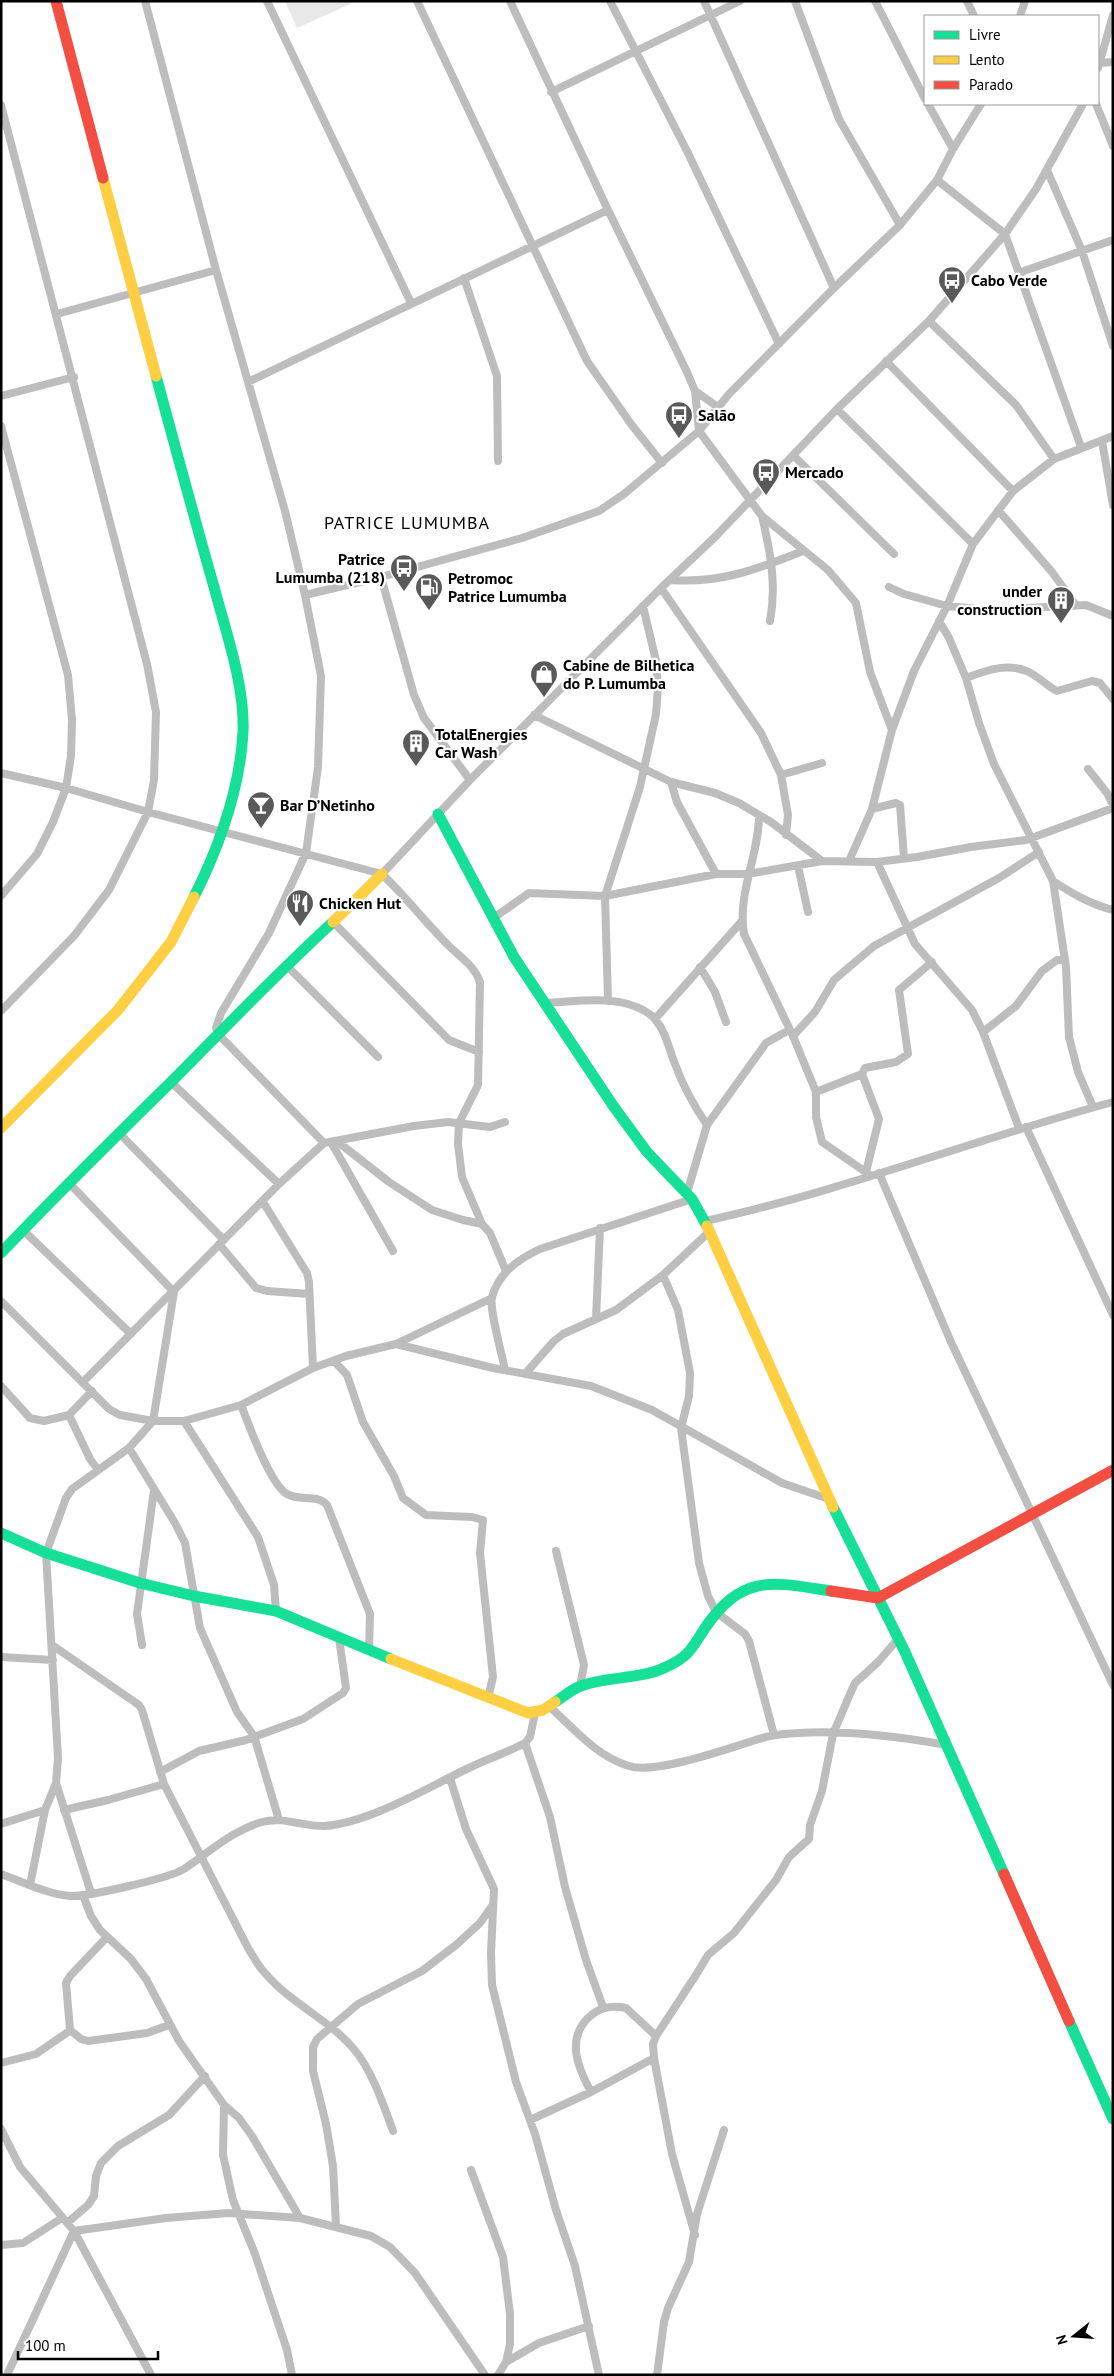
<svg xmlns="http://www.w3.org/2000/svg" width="1114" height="2376" viewBox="0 0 1114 2376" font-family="'PT Sans',sans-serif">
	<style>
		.green { fill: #e8e8e8 }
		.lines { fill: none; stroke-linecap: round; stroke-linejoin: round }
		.street { stroke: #bdbdbd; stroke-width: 8 }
		.fast { stroke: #16e098; stroke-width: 11 }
		.slow { stroke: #ffcf43; stroke-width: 11 }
		.jam { stroke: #f24e42; stroke-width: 11 }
		.labels { text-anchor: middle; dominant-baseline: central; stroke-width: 4.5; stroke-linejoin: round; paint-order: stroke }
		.poi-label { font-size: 16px; font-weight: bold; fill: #000; stroke: #fff; text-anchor: start }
		.neighbourhood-label { font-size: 18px; letter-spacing: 1px; fill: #000; stroke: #fff }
	</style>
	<rect width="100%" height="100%" fill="#fff"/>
	<path class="green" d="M 285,1 L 357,1 L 297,28 Z"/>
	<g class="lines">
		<path class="street" d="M 145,1 L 216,270 L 285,511 L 305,595 L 321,676 L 318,767 L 306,853 L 269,933 L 221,1013 L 216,1028 L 219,1035 L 324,1143
			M 267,1 L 411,303
			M 417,1 L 587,361 L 631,424 L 662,463
			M 510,1 L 608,210 L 687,372 L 695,391 L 699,431 L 750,500 L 762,516 L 828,570 L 856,603 L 870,672 L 892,730
			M 610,1 L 687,151 L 779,344
			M 704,1 L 834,288
			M 795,1 L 839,119 L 900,225
			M 875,1 L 925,99
			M 967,1 L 974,16
			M 1020,16 L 1025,1
			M 1100,63 L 1113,62
			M 1098,68 L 1113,15
			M 551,92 L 740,1
			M 928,104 L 953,149
			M 1096,104 L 1113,146
			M 1,105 L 147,664 L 156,712 L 154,780 L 148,812 L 109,890 L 74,936 L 1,1011
			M 1047,170 L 1082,251 L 1113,346
			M 937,180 L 1005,234 L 1081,447
			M 1021,272 L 1113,240
			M 464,278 L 497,376 L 498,461
			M 57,314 L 216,270
			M 929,321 L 1016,405 L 1054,459
			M 886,361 L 1013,491
			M 248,382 L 608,210
			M 695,391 L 718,407
			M 1,396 L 74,377
			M 837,409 L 973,544
			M 1,426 L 68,675 L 72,720 L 71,756 L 66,788 L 53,822 L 37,854 L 1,896
			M 1102,441 L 1113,505
			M 794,456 L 894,554
			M 998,510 L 1052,572 L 1075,604
			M 762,516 C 770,551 777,584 770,621
			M 381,577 L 414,695 L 424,718 L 470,780
			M 670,580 C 719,584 758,569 803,551
			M 889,587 L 904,594 L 947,606 L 988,610 L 1086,605 L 1113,616
			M 661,588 L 761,733 L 781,775 L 788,815 L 786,835
			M 305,595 L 381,577 L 522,538 L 599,511 L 624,494 L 699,431 L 729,394 L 834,288 L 900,225 L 937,180 L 953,149 L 981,104
			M 939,621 L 949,638 L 966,678 L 979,723 L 994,764 L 1053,881 L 1066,967 L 1069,1037 L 1078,1072 L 1093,1107
			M 966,678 C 989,669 1012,661 1034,675 C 1042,680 1049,687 1057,691 L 1092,681 L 1100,683 L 1113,699
			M 534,715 L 671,782 L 715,793 L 739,803 L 771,822 L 822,861
			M 1088,769 L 1107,793 L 1113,805
			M 1,773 L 66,788 L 148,812 L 382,874 C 405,896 425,922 448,945 C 460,957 474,965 480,982 L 478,1085 L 459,1123 L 458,1144 L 462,1177 L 482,1224 L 490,1233 L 506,1271
			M 781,775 L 822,763
			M 671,782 L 677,802 L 716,874
			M 872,809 L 896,803 L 900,805 L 904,858
			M 759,815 C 759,856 737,893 744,934 L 793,1036 L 816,1092 L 816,1117 L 822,1142 L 870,1175
			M 849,861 L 872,809 L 892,730 L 914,671 L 947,606 L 973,544 L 1013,491 L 1054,459 L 1113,436
			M 877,862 L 915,944 L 972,1010 L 983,1032 L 1019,1128
			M 798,866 L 808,912
			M 382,874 L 470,780 L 661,588 L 715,537 L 837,409 L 929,321 L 1005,234 L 1036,189 L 1083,104
			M 1053,881 C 1073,894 1090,904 1113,910
			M 492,919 L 529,893 L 605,896 L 716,874 L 748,874 L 822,861 L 877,862 L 917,857 L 971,847 L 1026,840 L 1113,808
			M 333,922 L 449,1040 L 479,1052
			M 286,965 L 378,1057
			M 700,967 L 715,992 L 726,1022
			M 608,1001 L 605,896 L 640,787 L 656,714 L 658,688 L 656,661 L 643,606
			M 544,1003 C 571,1002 602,997 628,1004 C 638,1007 648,1011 655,1019 C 666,1032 669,1049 675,1064 C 683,1086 694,1106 707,1125 L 687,1193
			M 655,1019 L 742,921
			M 983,1032 L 1016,1006 L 1042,971 L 1057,960 L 1064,960
			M 793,1036 L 815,1012 L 834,980 L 874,946 L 999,878 L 1039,852
			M 862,1074 L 879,1119 L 866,1172
			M 171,1082 L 279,1184
			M 816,1092 L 862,1074 L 865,1068 L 896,1062 L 908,1054 L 899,990 L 932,962
			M 707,1125 L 766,1043 L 789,1030
			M 1026,1127 L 1113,1315
			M 119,1133 L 224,1240
			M 331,1142 L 393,1251
			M 338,1142 L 389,1182 L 432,1210 L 463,1220 L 482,1224
			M 879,1173 L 951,1342 L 1113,1685
			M 263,1202 L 307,1273 L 309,1282 L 313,1368
			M 705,1221 C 843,1191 976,1139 1113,1102
			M 23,1230 L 131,1334
			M 219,1244 L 256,1288 L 267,1291 L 309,1294
			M 663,1275 L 678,1310 L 690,1373 L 689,1396 L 681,1428 L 699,1563 L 708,1596 L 716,1612 L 745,1634 L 749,1641 L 774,1735
			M 1,1301 L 109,1409 L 120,1415 L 153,1421 L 184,1421 L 241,1405 L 313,1368 L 346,1356 L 396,1344 L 492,1298
			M 596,1319 L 600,1228
			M 396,1344 L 493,1368 L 591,1386 L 652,1410 L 782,1483 L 829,1499
			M 334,1361 L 347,1375 L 363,1422 L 394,1476 L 403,1498 L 426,1515 L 472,1517 L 483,1520 L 480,1553 L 493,1677 L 488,1698
			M 505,1370 C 502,1354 489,1309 492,1297 C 499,1272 519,1259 540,1249 L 692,1199
			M 525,1374 L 553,1342 L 563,1334 L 616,1310 L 663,1275 L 710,1231
			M 83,1382 L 279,1184 L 324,1143 L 414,1126 L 448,1122 L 490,1127 L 505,1122
			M 1,1386 L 30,1418 L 44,1421 L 69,1415 L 92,1391
			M 241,1405 C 249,1425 270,1484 287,1494 C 300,1502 317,1493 327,1505 L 370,1614 L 369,1650
			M 69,1415 L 90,1459 L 98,1470
			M 184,1421 L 258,1537 L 274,1585 L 276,1611
			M 129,1448 L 175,1523 L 185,1543 L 200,1628 L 237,1712 L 254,1736 L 279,1820
			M 556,1551 L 584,1665 L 580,1686
			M 52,1645 L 139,1705 L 142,1710 L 164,1784 L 248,1948 C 253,1956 258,1966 265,1973 C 290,2003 328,2019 353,2048 C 371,2068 384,2106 393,2131
			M 142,1645 L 137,1614 L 154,1490
			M 1,1657 L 53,1660
			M 548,1705 C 573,1728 596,1756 629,1766 C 653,1774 718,1752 743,1744 C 754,1741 765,1736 776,1735 C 832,1728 891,1735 946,1745
			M 525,1743 L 550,1817 L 565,1887 L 586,1960 L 603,2007
			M 160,1772 L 199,1751 L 246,1740 L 303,1719 L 343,1693 L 346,1688 L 339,1638
			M 450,1778 L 466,1829 L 494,1889 L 491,1953 L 492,1985 L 516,2082 L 535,2134 L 556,2210 L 575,2266 L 599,2375
			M 56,1783 L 91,1893
			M 64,1810 L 108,1800 L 164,1784
			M 1,1824 L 45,1810
			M 1,1874 C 23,1882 47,1894 70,1896 C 87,1897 170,1878 184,1869 C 208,1853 233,1830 262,1822 C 283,1816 304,1827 325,1826 C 372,1822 430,1786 473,1766 C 490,1758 508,1752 525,1743 L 530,1737 L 535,1713
			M 30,1885 L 45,1810 L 56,1783 L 58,1758 L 46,1553 L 66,1498 L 72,1489 L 129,1448 L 153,1421 L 174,1292 L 68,1182
			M 83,1895 L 91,1916 L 100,1930 L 131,1959 L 146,1979 L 179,2041 L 224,2105 L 239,2118 L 252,2136 L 300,2218
			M 70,2030 L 81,2039 L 88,2041 L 147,2033 L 169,2025
			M 1,2063 L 36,2054 L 68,2032 L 70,2030 L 66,1983 L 70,1976 L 107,1937
			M 591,2092 C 578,2068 566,2040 588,2018 C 599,2007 611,2005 626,2008 L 656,2036
			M 224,2105 L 223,2155 L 233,2200 L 255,2254 L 287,2350 L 292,2375
			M 530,2120 L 591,2092 L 654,2058
			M 1,2129 L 20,2167 L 74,2231 L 151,2375
			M 471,2170 L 503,2257 L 510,2314 L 510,2344 L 506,2362 L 498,2375
			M 67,2223 L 88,2205 L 94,2196 L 96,2176 L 101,2163 L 118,2146 L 169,2115 L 205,2076
			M 336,2226 L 333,2166 L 326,2124 L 313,2071 L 313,2047 L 317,2039 L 358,2004 L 422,1971 L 456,1945 L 480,1923 L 492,1906
			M 74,2231 L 166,2218 L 228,2213 L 300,2218 L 371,2236 L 390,2247 L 415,2273 L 485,2375
			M 695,2235 L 672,2154 L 654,2058 L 653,2044 L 656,2036 L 696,1975 L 708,1955 L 734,1933 L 776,1880 L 789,1857 L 809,1839 L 810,1825 L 822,1791 L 833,1734 L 850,1694 L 855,1683 L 878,1662 L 898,1639
			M 1,2245 L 23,2243 L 62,2218
			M 506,2362 L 539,2343 L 589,2326
			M 7,2375 L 74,2231
			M 657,2375 L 664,2322 L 668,2308 L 689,2262 L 697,2214 L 724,2130"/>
		<path class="fast" d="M 156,376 C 175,446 194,517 214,587 C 226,632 245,686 243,732 C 240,789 219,847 194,897
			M 438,814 L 514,957 L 614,1107 L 647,1152 L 692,1199 L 707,1226
			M 1,1253 C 56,1195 113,1139 170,1083 C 224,1029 276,974 333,922
			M 833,1507 L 905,1652 L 1004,1874
			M 1,1533 L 46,1553 L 140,1583 L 194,1596 L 276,1611 L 391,1659
			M 555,1702 C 563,1697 572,1689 581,1686 C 607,1676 640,1680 666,1667 C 689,1657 692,1648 705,1628 C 743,1573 772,1582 831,1591
			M 1069,2021 L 1113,2119"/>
		<path class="slow" d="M 103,178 L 156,376
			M 333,922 L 382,874
			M 1,1128 L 118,1010 L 171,942 L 194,897
			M 707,1226 L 833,1507
			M 391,1659 L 528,1713 L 543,1710 L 555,1702"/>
		<path class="jam" d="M 56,1 L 103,178
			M 831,1591 L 878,1598 L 1113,1470
			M 1004,1874 L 1069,2021"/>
	</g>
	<defs>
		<g id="bus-pin" transform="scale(1.4375)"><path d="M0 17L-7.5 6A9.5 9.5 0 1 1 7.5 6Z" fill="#595959" stroke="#fff"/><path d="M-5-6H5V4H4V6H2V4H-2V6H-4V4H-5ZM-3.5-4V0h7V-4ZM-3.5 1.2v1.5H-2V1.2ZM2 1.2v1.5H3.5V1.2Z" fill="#fff"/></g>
		<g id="fuel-pin" transform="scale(1.4375)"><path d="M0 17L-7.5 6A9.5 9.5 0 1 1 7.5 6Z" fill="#595959" stroke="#fff"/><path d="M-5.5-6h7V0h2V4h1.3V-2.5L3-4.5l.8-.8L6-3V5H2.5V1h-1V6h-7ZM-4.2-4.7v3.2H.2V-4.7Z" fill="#fff"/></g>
		<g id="building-pin" transform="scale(1.4375)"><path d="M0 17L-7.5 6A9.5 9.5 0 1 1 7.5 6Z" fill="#595959" stroke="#fff"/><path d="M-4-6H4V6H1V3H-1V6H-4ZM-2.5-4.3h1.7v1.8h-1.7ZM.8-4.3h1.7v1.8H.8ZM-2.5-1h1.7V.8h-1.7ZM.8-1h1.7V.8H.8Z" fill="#fff"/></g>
		<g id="shop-pin" transform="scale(1.4375)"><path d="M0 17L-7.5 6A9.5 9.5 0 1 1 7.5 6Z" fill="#595959" stroke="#fff"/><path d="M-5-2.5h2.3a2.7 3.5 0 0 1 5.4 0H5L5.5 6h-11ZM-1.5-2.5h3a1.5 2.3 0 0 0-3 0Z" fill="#fff"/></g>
		<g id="bar-pin" transform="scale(1.4375)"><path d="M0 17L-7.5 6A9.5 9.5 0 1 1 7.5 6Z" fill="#595959" stroke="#fff"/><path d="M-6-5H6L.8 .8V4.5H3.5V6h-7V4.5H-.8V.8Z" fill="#fff"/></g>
		<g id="restaurant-pin" transform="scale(1.4375)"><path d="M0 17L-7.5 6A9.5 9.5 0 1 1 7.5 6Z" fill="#595959" stroke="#fff"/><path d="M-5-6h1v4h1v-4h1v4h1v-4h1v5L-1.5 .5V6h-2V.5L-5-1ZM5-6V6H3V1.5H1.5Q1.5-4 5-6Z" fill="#fff"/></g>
	</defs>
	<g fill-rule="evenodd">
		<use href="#bus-pin" x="952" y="280"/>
		<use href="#bus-pin" x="679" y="415"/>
		<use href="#bus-pin" x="766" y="472"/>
		<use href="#bus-pin" x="404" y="568"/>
		<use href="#fuel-pin" x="429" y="587"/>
		<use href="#building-pin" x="1061" y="600"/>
		<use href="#shop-pin" x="544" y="674"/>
		<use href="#building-pin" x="416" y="743"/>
		<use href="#bar-pin" x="261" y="805"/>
		<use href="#restaurant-pin" x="300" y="903"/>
	</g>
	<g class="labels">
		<g class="poi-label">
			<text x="971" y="280">Cabo Verde</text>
			<text x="698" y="415">Salão</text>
			<text x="785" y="472">Mercado</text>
			<text x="385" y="559" text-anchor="end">Patrice<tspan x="385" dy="18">Lumumba (218)</tspan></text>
			<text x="448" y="578">Petromoc<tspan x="448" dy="18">Patrice Lumumba</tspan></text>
			<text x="1042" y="591" text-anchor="end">under<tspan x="1042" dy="18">construction</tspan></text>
			<text x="563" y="665">Cabine de Bilhetica<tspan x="563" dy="18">do P. Lumumba</tspan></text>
			<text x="435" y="734">TotalEnergies<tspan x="435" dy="18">Car Wash</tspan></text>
			<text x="280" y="805">Bar D’Netinho</text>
			<text x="319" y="903">Chicken Hut</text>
		</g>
		<g class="neighbourhood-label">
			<text x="407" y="522">PATRICE LUMUMBA</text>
		</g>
	</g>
	<rect width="1114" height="2376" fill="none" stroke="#000000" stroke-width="5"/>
	<rect x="924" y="15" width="175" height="90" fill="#ffffff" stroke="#999999"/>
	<rect x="934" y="31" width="25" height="8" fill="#16e098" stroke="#999999"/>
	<text x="969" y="40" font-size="15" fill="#000000">Livre</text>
	<rect x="934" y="56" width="25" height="8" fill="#ffcf43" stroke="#999999"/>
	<text x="969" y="65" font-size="15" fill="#000000">Lento</text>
	<rect x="934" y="81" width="25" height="8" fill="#f24e42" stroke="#999999"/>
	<text x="969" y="90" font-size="15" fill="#000000">Parado</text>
	<g transform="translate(1074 2336) rotate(253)" stroke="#ffffff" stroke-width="4" paint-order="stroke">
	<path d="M0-4L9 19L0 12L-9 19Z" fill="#000000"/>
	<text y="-8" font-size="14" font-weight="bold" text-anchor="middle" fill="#000000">N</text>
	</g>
	<path d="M18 2351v8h140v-8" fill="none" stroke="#000000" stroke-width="2.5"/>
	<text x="25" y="2351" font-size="15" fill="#000000" stroke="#ffffff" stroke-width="4" paint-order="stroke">100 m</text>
</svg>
